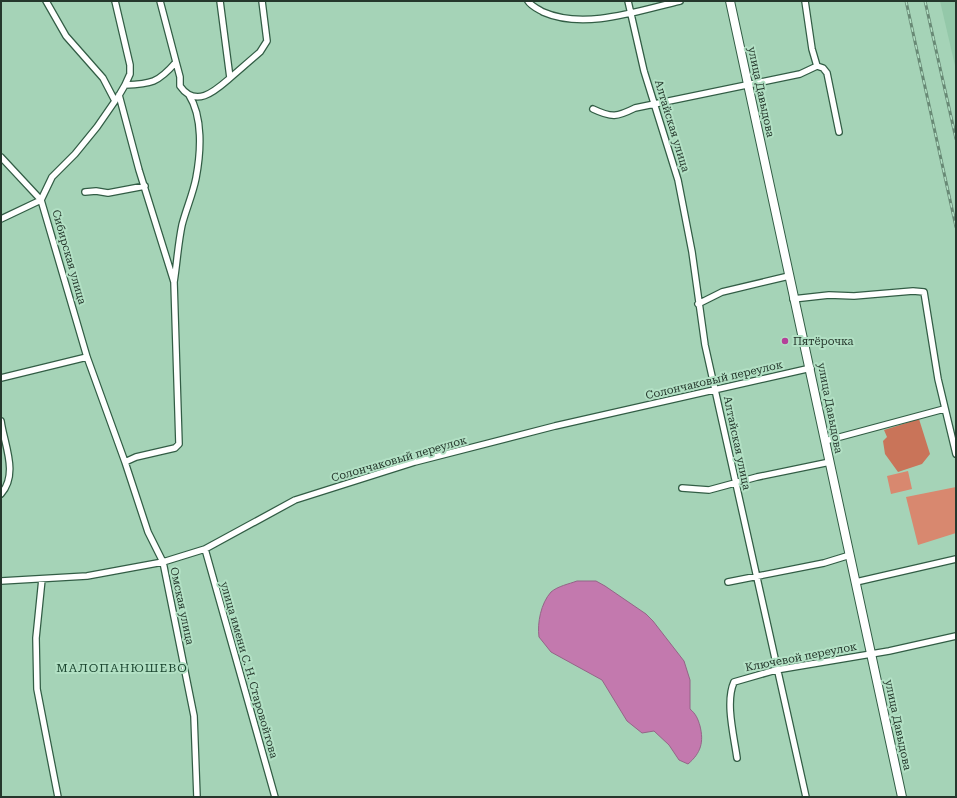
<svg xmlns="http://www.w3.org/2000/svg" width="957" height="798" viewBox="0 0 957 798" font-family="'Roboto Serif',serif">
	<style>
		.built { fill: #94c8a9 }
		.green { fill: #d8886f }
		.forest { fill: #c97459 }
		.water { fill: #c379ae; stroke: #946587 }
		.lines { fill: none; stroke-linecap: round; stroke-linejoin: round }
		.street-casing { stroke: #325d45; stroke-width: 8 }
		.secondary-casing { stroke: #325d45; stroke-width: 10 }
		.street { stroke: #fff; stroke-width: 5.5 }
		.secondary { stroke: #fff; stroke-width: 8 }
		.rail-casing { stroke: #688975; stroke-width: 3 }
		.rail { stroke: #b2e0c4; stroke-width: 1.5; stroke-dasharray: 4.5; stroke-linecap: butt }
		.poi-dot { fill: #b44099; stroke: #b2e0c4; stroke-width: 1.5 }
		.labels { text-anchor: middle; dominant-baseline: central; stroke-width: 4; stroke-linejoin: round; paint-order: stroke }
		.street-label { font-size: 11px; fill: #25372c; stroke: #b2e0c4 }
		.poi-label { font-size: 11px; fill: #25372c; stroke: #b2e0c4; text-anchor: start }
		.neighbourhood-label { font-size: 12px; letter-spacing: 1px; fill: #1b452f; stroke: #b2e0c4 }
	</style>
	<rect width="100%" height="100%" fill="#a5d3b7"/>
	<path class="built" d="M 940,1 L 956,1 L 956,70 Z"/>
	<path class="green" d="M 908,471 L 912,489 L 891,494 L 887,476 Z
		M 956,487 L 956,533 L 918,545 L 906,497 Z"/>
	<path class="forest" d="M 919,419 L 930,454 L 922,464 L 898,472 L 885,454 L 883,441 L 887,437 L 884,430 Z"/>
	<path class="water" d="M 577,581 L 596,581 L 605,586 L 646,614 L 653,621 L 684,661 L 690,680 L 690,709 C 696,714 698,719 700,726 C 704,742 701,753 688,764 L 679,760 L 669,745 L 654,731 L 642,733 L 627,721 L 602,680 L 551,652 L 539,637 C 537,623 541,603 551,592 C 558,586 569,584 577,581 Z"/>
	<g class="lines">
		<g class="street-casing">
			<path id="street" d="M 46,1 L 66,36 L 103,78 L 115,101 L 97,127 L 75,154 L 52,177 L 41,200 L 87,357 L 125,462 L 148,532 L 163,562 L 194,716 L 197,797
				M 115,1 L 130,65 L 130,74 L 125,85
				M 160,1 L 176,62
				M 220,1 L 230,78 L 260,52 L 267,41 L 262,1
				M 528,1 C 531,6 538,9 543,12 C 584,30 638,11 680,1
				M 628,1 L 644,71 L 678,180 L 692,252 L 705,345 L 806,797
				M 805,1 L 812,49 L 817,66 L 823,68 L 827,73 L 839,132
				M 119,95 L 139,170 L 174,282 C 177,263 178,244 182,225 C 186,209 193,194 196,178 C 201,152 203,117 189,95
				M 118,97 L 125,85 C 151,84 158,83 176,62 L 180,77 L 180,86 C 196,109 216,90 230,78
				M 593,109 C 612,118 617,117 635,108 L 800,74 L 817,66
				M 1,157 L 41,200 L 1,219
				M 85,192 L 96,191 L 108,193 L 145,186
				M 793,299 L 829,295 L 854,296 L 913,291 L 924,292 L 938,379 L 956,454
				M 698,304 L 722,292 L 789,276
				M 1,378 L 87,357
				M 1,421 C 4,444 19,474 1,494
				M 825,441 L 944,409
				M 125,462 L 136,457 L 175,448 L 179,444 L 174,282
				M 682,488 L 709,490 L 757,477 L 830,462
				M 205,549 L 275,797
				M 42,579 L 36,638 L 37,689 L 58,797
				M 1,581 L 87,576 L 163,562 L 205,549 L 295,500 L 415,462 L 555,426 L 811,368
				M 728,582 L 824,563 L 850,555
				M 856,582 L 956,559
				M 737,758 C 734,736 725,702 734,682 L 776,670 L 889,651 L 956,636"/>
		</g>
		<g class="secondary-casing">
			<path id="secondary" d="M 730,1 L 902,797"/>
		</g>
		<use href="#street" class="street"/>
		<use href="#secondary" class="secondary"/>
		<g class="rail-casing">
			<path id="rail" d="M 906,1 L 956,227
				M 925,1 L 956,139"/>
		</g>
		<use href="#rail" class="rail"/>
	</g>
	<circle class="poi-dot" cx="785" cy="341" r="4"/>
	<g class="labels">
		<g class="street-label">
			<text transform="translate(761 92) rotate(78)">улица Давыдова</text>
			<text transform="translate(672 126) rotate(73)">Алтайская улица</text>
			<text transform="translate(69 257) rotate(74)">Сибирская улица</text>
			<text transform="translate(714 380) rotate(-13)">Солончаковый переулок</text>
			<text transform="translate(830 408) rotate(79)">улица Давыдова</text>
			<text transform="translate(737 443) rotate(78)">Алтайская улица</text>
			<text transform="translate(399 459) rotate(-16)">Солончаковый переулок</text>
			<text transform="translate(182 606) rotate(78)">Омская улица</text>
			<text transform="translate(801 657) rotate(-11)">Ключевой переулок</text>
			<text transform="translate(249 670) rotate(74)">улица имени С. Н. Старовойтова</text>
			<text transform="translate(898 725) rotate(78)">улица Давыдова</text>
		</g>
		<g class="poi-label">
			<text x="793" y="341">Пятёрочка</text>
		</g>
		<g class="neighbourhood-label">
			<text x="122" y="668">МАЛОПАНЮШЕВО</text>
		</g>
	</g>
	<rect width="957" height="798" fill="none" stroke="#25372c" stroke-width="4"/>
</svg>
